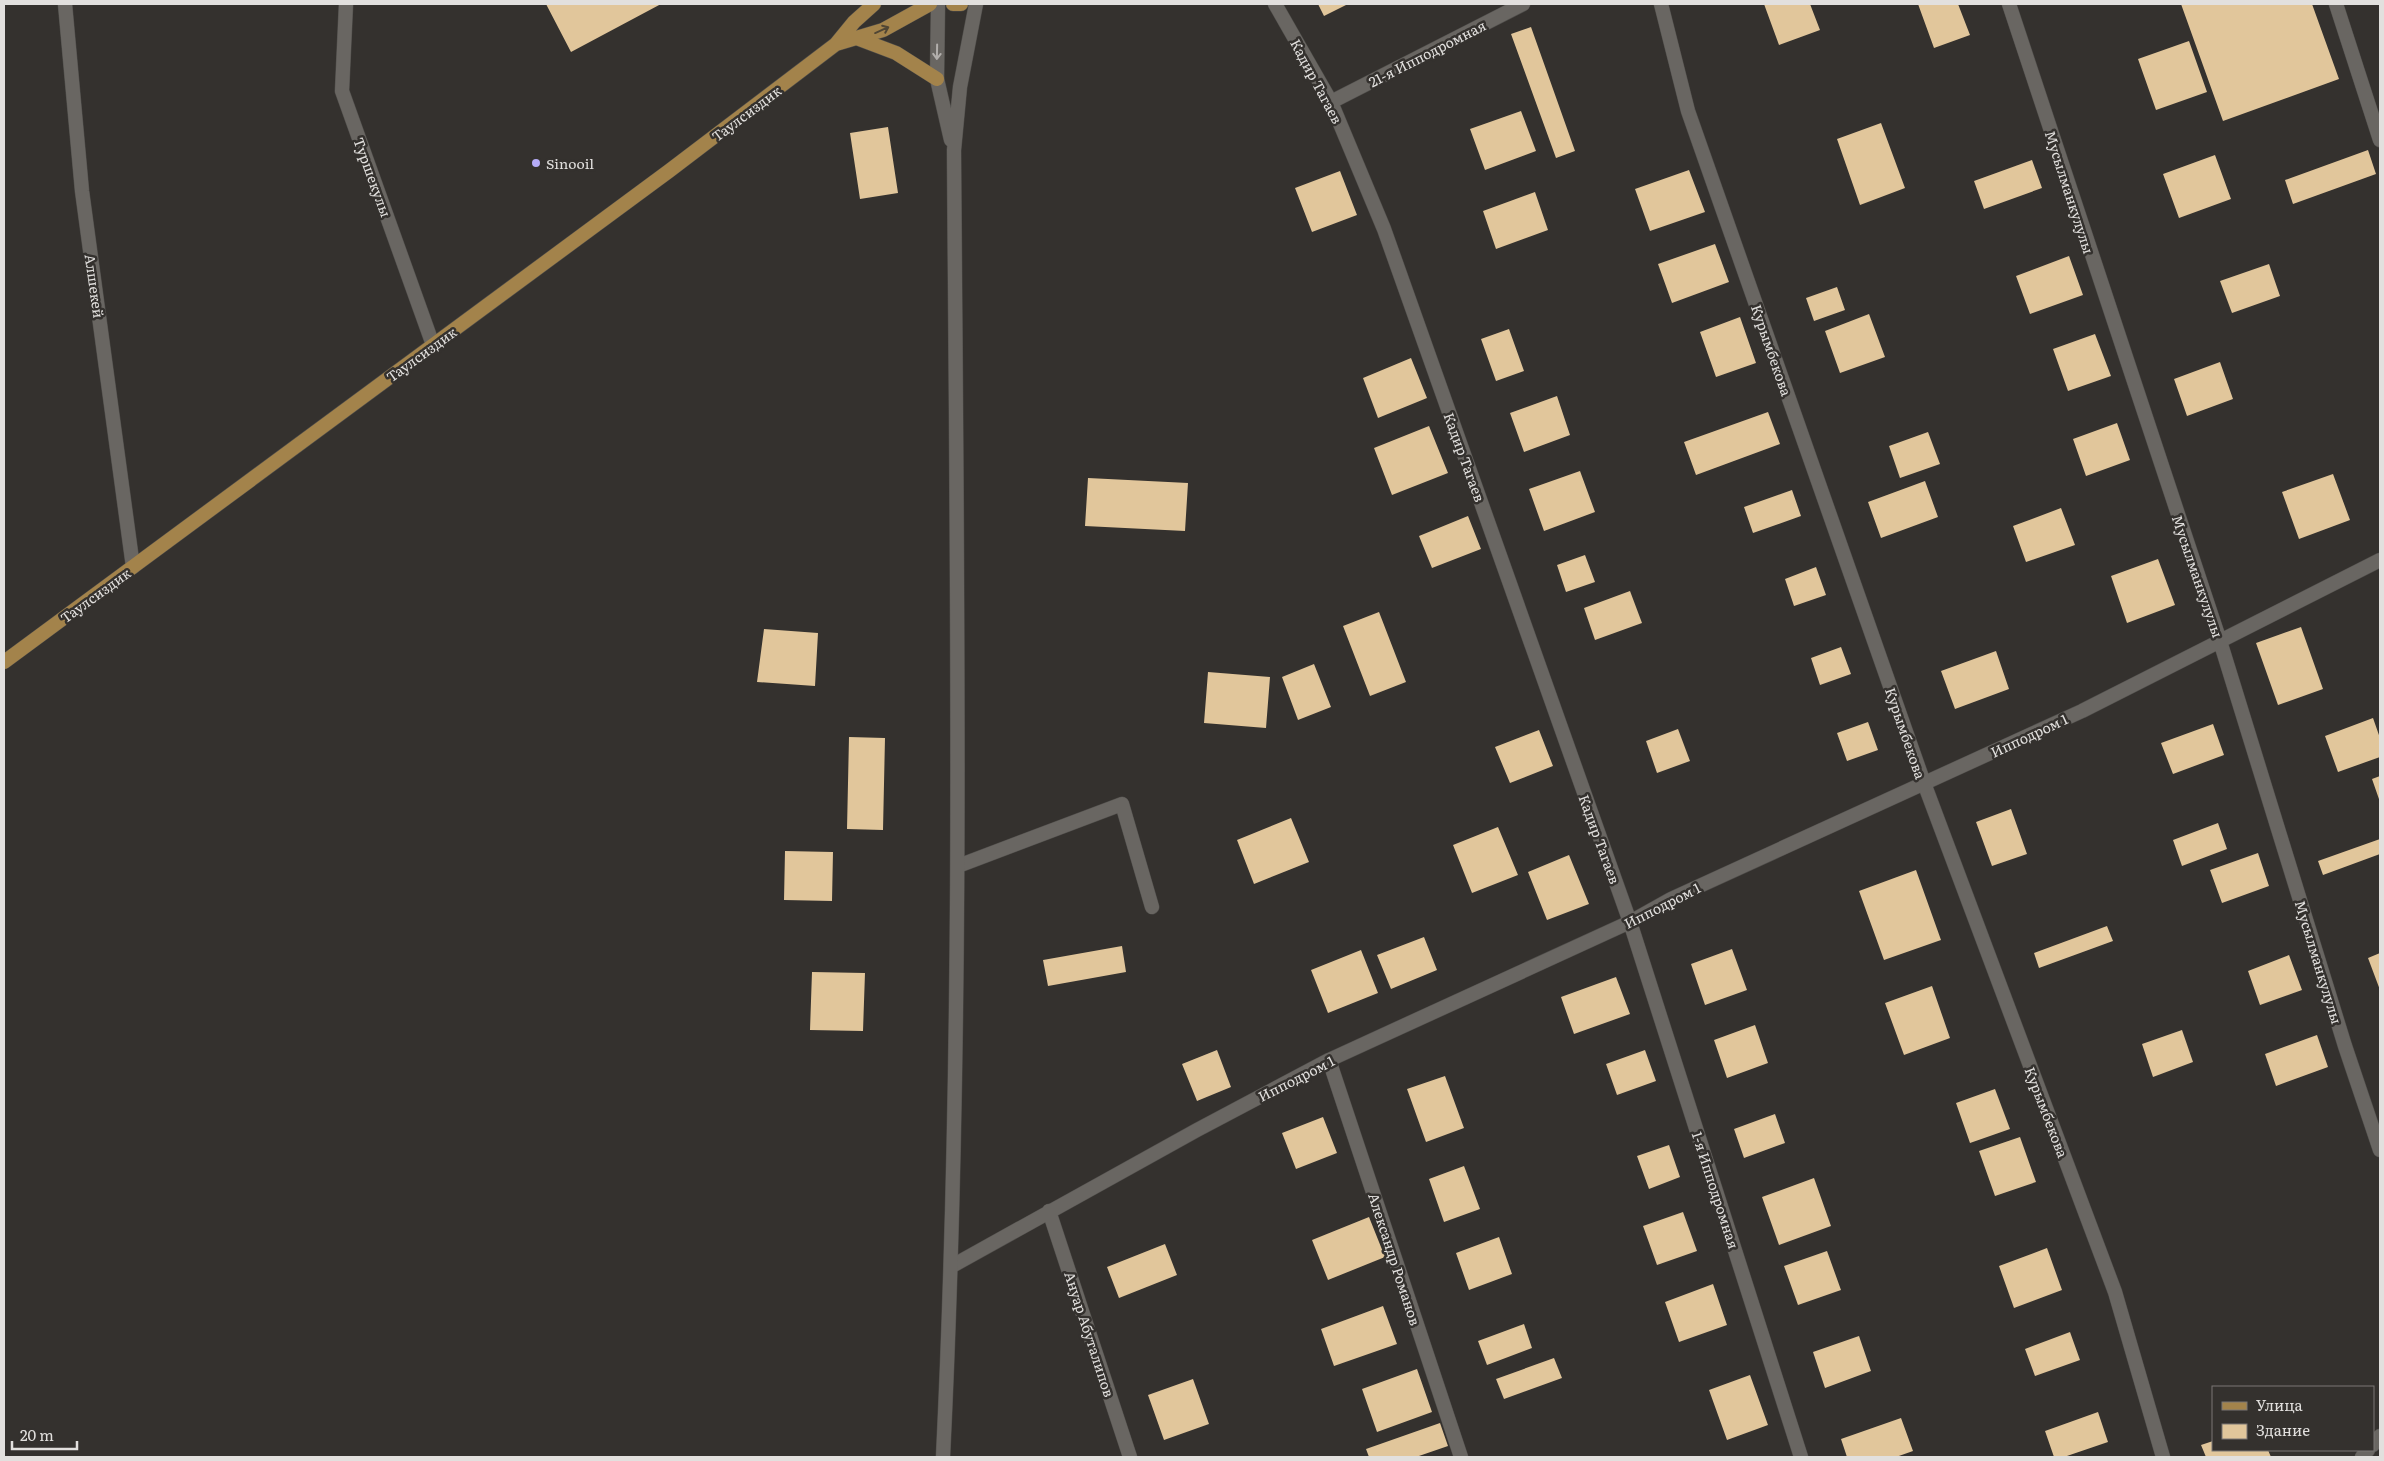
<svg xmlns="http://www.w3.org/2000/svg" width="2384" height="1461" viewBox="0 0 2384 1461" font-family="Literata,serif">
	<style>
		.building { fill: #e1c69b }
		.lines { fill: none; stroke-linecap: round; stroke-linejoin: round }
		.minor-casing { stroke: #4f4d4a; stroke-width: 15 }
		.secondary-casing { stroke: #4f4d4a; stroke-width: 15 }
		.primary-casing { stroke: #4f4d4a; stroke-width: 15 }
		.minor { stroke: #696662; stroke-width: 14 }
		.secondary { stroke: #696662; stroke-width: 14 }
		.primary { stroke: #a3834b; stroke-width: 14 }
		.oneway { stroke: #504635 }
		.oneway2 { stroke: #b2afac }
		.poi-dot { fill: #b6acf8; stroke: #34312e; stroke-width: 2 }
		.labels { text-anchor: middle; dominant-baseline: central; stroke-width: 5; stroke-linejoin: round; paint-order: stroke }
		.street-label { font-size: 14px; fill: #e2e0de; stroke: #34312e }
		.poi-label { font-size: 14px; fill: #e2e0de; stroke: #34312e; text-anchor: start }
	</style>
	<rect width="100%" height="100%" fill="#34312e"/>
	<path class="building" d="M 546,4 L 661,4 L 571,52 Z
		M 1318,4 L 1348,4 L 1324,16 Z
		M 1764,4 L 1810,4 L 1820,30 L 1779,45 Z
		M 1918,4 L 1958,4 L 1970,35 L 1934,48 Z
		M 2181,4 L 2312,4 L 2339,79 L 2223,121 Z
		M 1531,27 L 1575,151 L 1556,158 L 1511,34 Z
		M 2189,41 L 2207,92 L 2156,110 L 2138,59 Z
		M 1521,111 L 1536,151 L 1485,170 L 1470,129 Z
		M 1881,123 L 1905,188 L 1860,205 L 1837,139 Z
		M 888,127 L 898,193 L 860,199 L 850,133 Z
		M 2368,150 L 2376,174 L 2293,204 L 2285,180 Z
		M 2215,155 L 2231,199 L 2179,218 L 2163,174 Z
		M 2032,160 L 2042,188 L 1984,209 L 1974,181 Z
		M 1689,170 L 1705,212 L 1650,231 L 1635,189 Z
		M 1340,171 L 1357,215 L 1312,232 L 1295,188 Z
		M 1535,192 L 1548,230 L 1496,249 L 1483,211 Z
		M 1715,244 L 1729,282 L 1672,303 L 1658,264 Z
		M 2069,256 L 2083,295 L 2030,314 L 2016,276 Z
		M 2269,264 L 2280,296 L 2232,313 L 2220,281 Z
		M 1837,287 L 1845,310 L 1814,321 L 1806,298 Z
		M 1869,314 L 1885,357 L 1840,373 L 1825,331 Z
		M 1740,317 L 1756,363 L 1716,377 L 1700,332 Z
		M 1509,329 L 1524,371 L 1496,381 L 1481,339 Z
		M 2095,334 L 2111,376 L 2068,391 L 2053,349 Z
		M 1411,358 L 1427,398 L 1378,418 L 1363,378 Z
		M 2220,362 L 2233,399 L 2187,416 L 2174,379 Z
		M 1557,396 L 1570,435 L 1524,452 L 1510,413 Z
		M 1768,412 L 1780,444 L 1696,475 L 1684,442 Z
		M 2117,423 L 2130,460 L 2086,476 L 2073,439 Z
		M 1429,426 L 1448,473 L 1392,495 L 1374,448 Z
		M 1928,432 L 1940,464 L 1900,478 L 1889,446 Z
		M 1580,471 L 1595,512 L 1544,531 L 1529,489 Z
		M 2333,474 L 2350,520 L 2299,539 L 2282,492 Z
		M 1088,478 L 1188,483 L 1185,531 L 1085,526 Z
		M 1925,481 L 1938,517 L 1881,538 L 1868,502 Z
		M 1792,490 L 1801,516 L 1753,533 L 1744,507 Z
		M 2061,508 L 2075,545 L 2026,562 L 2013,526 Z
		M 1468,516 L 1481,549 L 1432,568 L 1419,536 Z
		M 1585,555 L 1595,582 L 1566,592 L 1557,565 Z
		M 2158,559 L 2175,605 L 2127,623 L 2111,576 Z
		M 1816,567 L 1826,595 L 1794,606 L 1785,579 Z
		M 1630,591 L 1642,623 L 1595,640 L 1584,608 Z
		M 1379,612 L 1406,682 L 1370,696 L 1343,626 Z
		M 2301,627 L 2323,689 L 2278,705 L 2256,643 Z
		M 764,629 L 818,633 L 815,686 L 757,682 Z
		M 1841,647 L 1851,674 L 1820,685 L 1811,658 Z
		M 1996,651 L 2009,689 L 1955,709 L 1941,671 Z
		M 1314,664 L 1331,707 L 1298,720 L 1282,677 Z
		M 1208,672 L 1270,677 L 1266,728 L 1204,723 Z
		M 2373,718 L 2380,738 L 2380,757 L 2338,772 L 2325,736 Z
		M 1868,722 L 1878,750 L 1847,761 L 1837,733 Z
		M 2213,724 L 2224,755 L 2173,774 L 2161,743 Z
		M 1678,729 L 1690,761 L 1657,773 L 1646,741 Z
		M 1539,730 L 1553,766 L 1510,783 L 1495,747 Z
		M 849,737 L 885,738 L 883,830 L 847,829 Z
		M 2380,776 L 2380,802 L 2372,779 Z
		M 2011,809 L 2027,854 L 1992,866 L 1976,822 Z
		M 1291,818 L 1309,862 L 1254,884 L 1237,840 Z
		M 2218,823 L 2227,849 L 2182,866 L 2173,840 Z
		M 1498,827 L 1518,875 L 1472,893 L 1453,845 Z
		M 2380,839 L 2380,854 L 2323,875 L 2318,861 Z
		M 785,851 L 833,852 L 832,901 L 784,900 Z
		M 2258,853 L 2269,886 L 2222,903 L 2210,870 Z
		M 1569,855 L 1589,904 L 1547,920 L 1528,872 Z
		M 1916,870 L 1941,940 L 1884,960 L 1859,891 Z
		M 2107,926 L 2113,941 L 2039,968 L 2034,953 Z
		M 1424,937 L 1437,970 L 1391,989 L 1377,955 Z
		M 1122,946 L 1126,972 L 1048,986 L 1043,960 Z
		M 1732,949 L 1747,990 L 1705,1005 L 1691,964 Z
		M 1361,950 L 1378,993 L 1328,1013 L 1311,970 Z
		M 2380,953 L 2380,990 L 2368,958 Z
		M 2289,955 L 2302,990 L 2260,1005 L 2248,971 Z
		M 812,972 L 865,973 L 863,1031 L 810,1030 Z
		M 1616,977 L 1630,1014 L 1574,1034 L 1561,997 Z
		M 1932,986 L 1950,1038 L 1904,1055 L 1885,1003 Z
		M 1755,1025 L 1768,1063 L 1727,1078 L 1714,1040 Z
		M 2182,1030 L 2193,1062 L 2153,1077 L 2142,1044 Z
		M 2317,1035 L 2328,1067 L 2276,1086 L 2265,1054 Z
		M 1217,1050 L 1231,1087 L 1197,1101 L 1182,1064 Z
		M 1645,1050 L 1656,1081 L 1617,1095 L 1606,1064 Z
		M 1445,1076 L 1464,1128 L 1426,1142 L 1407,1089 Z
		M 1995,1089 L 2010,1129 L 1970,1143 L 1956,1103 Z
		M 1775,1114 L 1785,1143 L 1744,1158 L 1734,1129 Z
		M 1323,1117 L 1337,1153 L 1296,1169 L 1282,1133 Z
		M 2020,1137 L 2036,1182 L 1995,1196 L 1979,1151 Z
		M 1669,1145 L 1680,1177 L 1649,1189 L 1637,1156 Z
		M 1464,1166 L 1480,1209 L 1444,1222 L 1429,1179 Z
		M 1814,1178 L 1831,1226 L 1779,1245 L 1762,1197 Z
		M 1683,1212 L 1697,1251 L 1657,1265 L 1643,1226 Z
		M 1369,1217 L 1385,1257 L 1328,1280 L 1312,1240 Z
		M 1499,1237 L 1512,1274 L 1469,1290 L 1456,1253 Z
		M 1165,1244 L 1177,1275 L 1119,1298 L 1107,1267 Z
		M 2047,1248 L 2062,1290 L 2014,1308 L 1999,1266 Z
		M 1827,1251 L 1841,1290 L 1798,1305 L 1784,1266 Z
		M 1713,1284 L 1727,1325 L 1679,1342 L 1665,1302 Z
		M 1383,1306 L 1397,1344 L 1334,1366 L 1321,1329 Z
		M 1524,1324 L 1532,1348 L 1487,1365 L 1478,1341 Z
		M 2070,1332 L 2080,1360 L 2035,1376 L 2025,1349 Z
		M 1859,1336 L 1871,1371 L 1825,1388 L 1813,1352 Z
		M 1554,1358 L 1562,1378 L 1504,1399 L 1496,1379 Z
		M 1417,1369 L 1432,1412 L 1377,1432 L 1362,1389 Z
		M 1750,1375 L 1768,1425 L 1727,1440 L 1709,1390 Z
		M 1193,1379 L 1209,1424 L 1164,1440 L 1148,1395 Z
		M 2098,1412 L 2108,1442 L 2064,1457 L 2054,1457 L 2045,1431 Z
		M 1901,1418 L 1913,1451 L 1896,1457 L 1847,1457 L 1841,1439 Z
		M 1440,1423 L 1448,1446 L 1416,1457 L 1369,1457 L 1366,1449 Z
		M 2213,1441 L 2213,1450 L 2268,1450 L 2271,1457 L 2206,1457 L 2201,1445 Z"/>
	<g class="lines">
		<g class="minor-casing">
			<path id="minor" d="M 65,4 L 82,191 L 133,567
				M 346,4 L 342,91 L 433,345
				M 1275,4 L 1331,102 L 1384,229 L 1630,922 L 1801,1457
				M 1661,4 L 1688,111 L 1924,783 L 2115,1292 L 2163,1457
				M 2009,4 L 2220,641 L 2345,1046 L 2380,1150
				M 2336,4 L 2380,140
				M 1331,102 L 1523,4
				M 958,866 L 1122,804 L 1152,907
				M 1329,1060 L 1461,1457
				M 1049,1211 L 1130,1457
				M 952,1266 L 1197,1130 L 1329,1060 L 1630,922 L 1671,899 L 2082,711 L 2380,560
				M 2373,1445 L 2380,1436
				M 2362,1457 L 2368,1450"/>
		</g>
		<g class="secondary-casing">
			<path id="secondary" d="M 938,4 L 937,79 L 951,140
				M 943,1457 C 964,1022 957,586 954,150 L 960,87 L 976,4"/>
		</g>
		<g class="primary-casing">
			<path id="primary" d="M 953,4 L 961,4
				M 859,39 L 896,53 L 937,79
				M 836,44 L 883,30 L 930,4
				M 4,662 L 669,171 L 836,44 L 854,22 L 874,4"/>
		</g>
		<use href="#minor" class="minor"/>
		<use href="#secondary" class="secondary"/>
		<use href="#primary" class="primary"/>
	</g>
	<defs><path id="oneway-shaft" d="M-6 0H5M1.5-3L5.5 0L1.5 3" fill="none" stroke-width="1.6" stroke-linecap="round" stroke-linejoin="round" transform="scale(1.25)"/></defs>
	<use class="oneway" href="#oneway-shaft" transform="translate(882 30) rotate(-24)"/>
	<use class="oneway2" href="#oneway-shaft" transform="translate(937 52) rotate(91)"/>
	<circle class="poi-dot" cx="536" cy="163" r="5"/>
	<g class="labels">
		<g class="street-label">
			<text transform="translate(1427 53) rotate(-27)">21-я Ипподромная</text>
			<text transform="translate(1317 81) rotate(62)">Кадир Тагаев</text>
			<text transform="translate(746 113) rotate(-37)">Таулсиздик</text>
			<text transform="translate(373 177) rotate(70)">Туршекулы</text>
			<text transform="translate(2070 192) rotate(72)">Мусылманкулулы</text>
			<text transform="translate(95 286) rotate(82)">Алшекей</text>
			<text transform="translate(1772 350) rotate(71)">Курымбекова</text>
			<text transform="translate(421 354) rotate(-36)">Таулсиздик</text>
			<text transform="translate(1465 457) rotate(70)">Кадир Тагаев</text>
			<text transform="translate(2198 576) rotate(71)">Мусылманкулулы</text>
			<text transform="translate(95 595) rotate(-36)">Таулсиздик</text>
			<text transform="translate(1906 733) rotate(71)">Курымбекова</text>
			<text transform="translate(2029 735) rotate(-25)">Ипподром 1</text>
			<text transform="translate(1600 839) rotate(70)">Кадир Тагаев</text>
			<text transform="translate(1662 905) rotate(-27)">Ипподром 1</text>
			<text transform="translate(2319 962) rotate(73)">Мусылманкулулы</text>
			<text transform="translate(1296 1078) rotate(-27)">Ипподром 1</text>
			<text transform="translate(2047 1112) rotate(69)">Курымбекова</text>
			<text transform="translate(1716 1190) rotate(72)">1-я Ипподромная</text>
			<text transform="translate(1395 1259) rotate(72)">Александр Романов</text>
			<text transform="translate(1090 1334) rotate(72)">Ануар Абуталипов</text>
		</g>
		<g class="poi-label">
			<text x="546" y="163">Sinooil</text>
		</g>
	</g>
	<rect width="2384" height="1461" fill="none" stroke="#e2e0de" stroke-width="10"/>
	<rect x="2212" y="1386" width="162" height="65" fill="#34312e" stroke="#7a7774"/>
	<rect x="2222" y="1402" width="25" height="8" fill="#a3834b" stroke="#7a7774"/>
	<text x="2256" y="1411" font-size="15" fill="#e2e0de">Улица</text>
	<rect x="2222" y="1424" width="25" height="15" fill="#e1c69b" stroke="#7a7774"/>
	<text x="2256" y="1436" font-size="15" fill="#e2e0de">Здание</text>
	<path d="M12 1441v8h65v-8" fill="none" stroke="#e2e0de" stroke-width="2.5"/>
	<text x="20" y="1441" font-size="15" fill="#e2e0de" stroke="#34312e" stroke-width="4" paint-order="stroke">20 m</text>
</svg>
